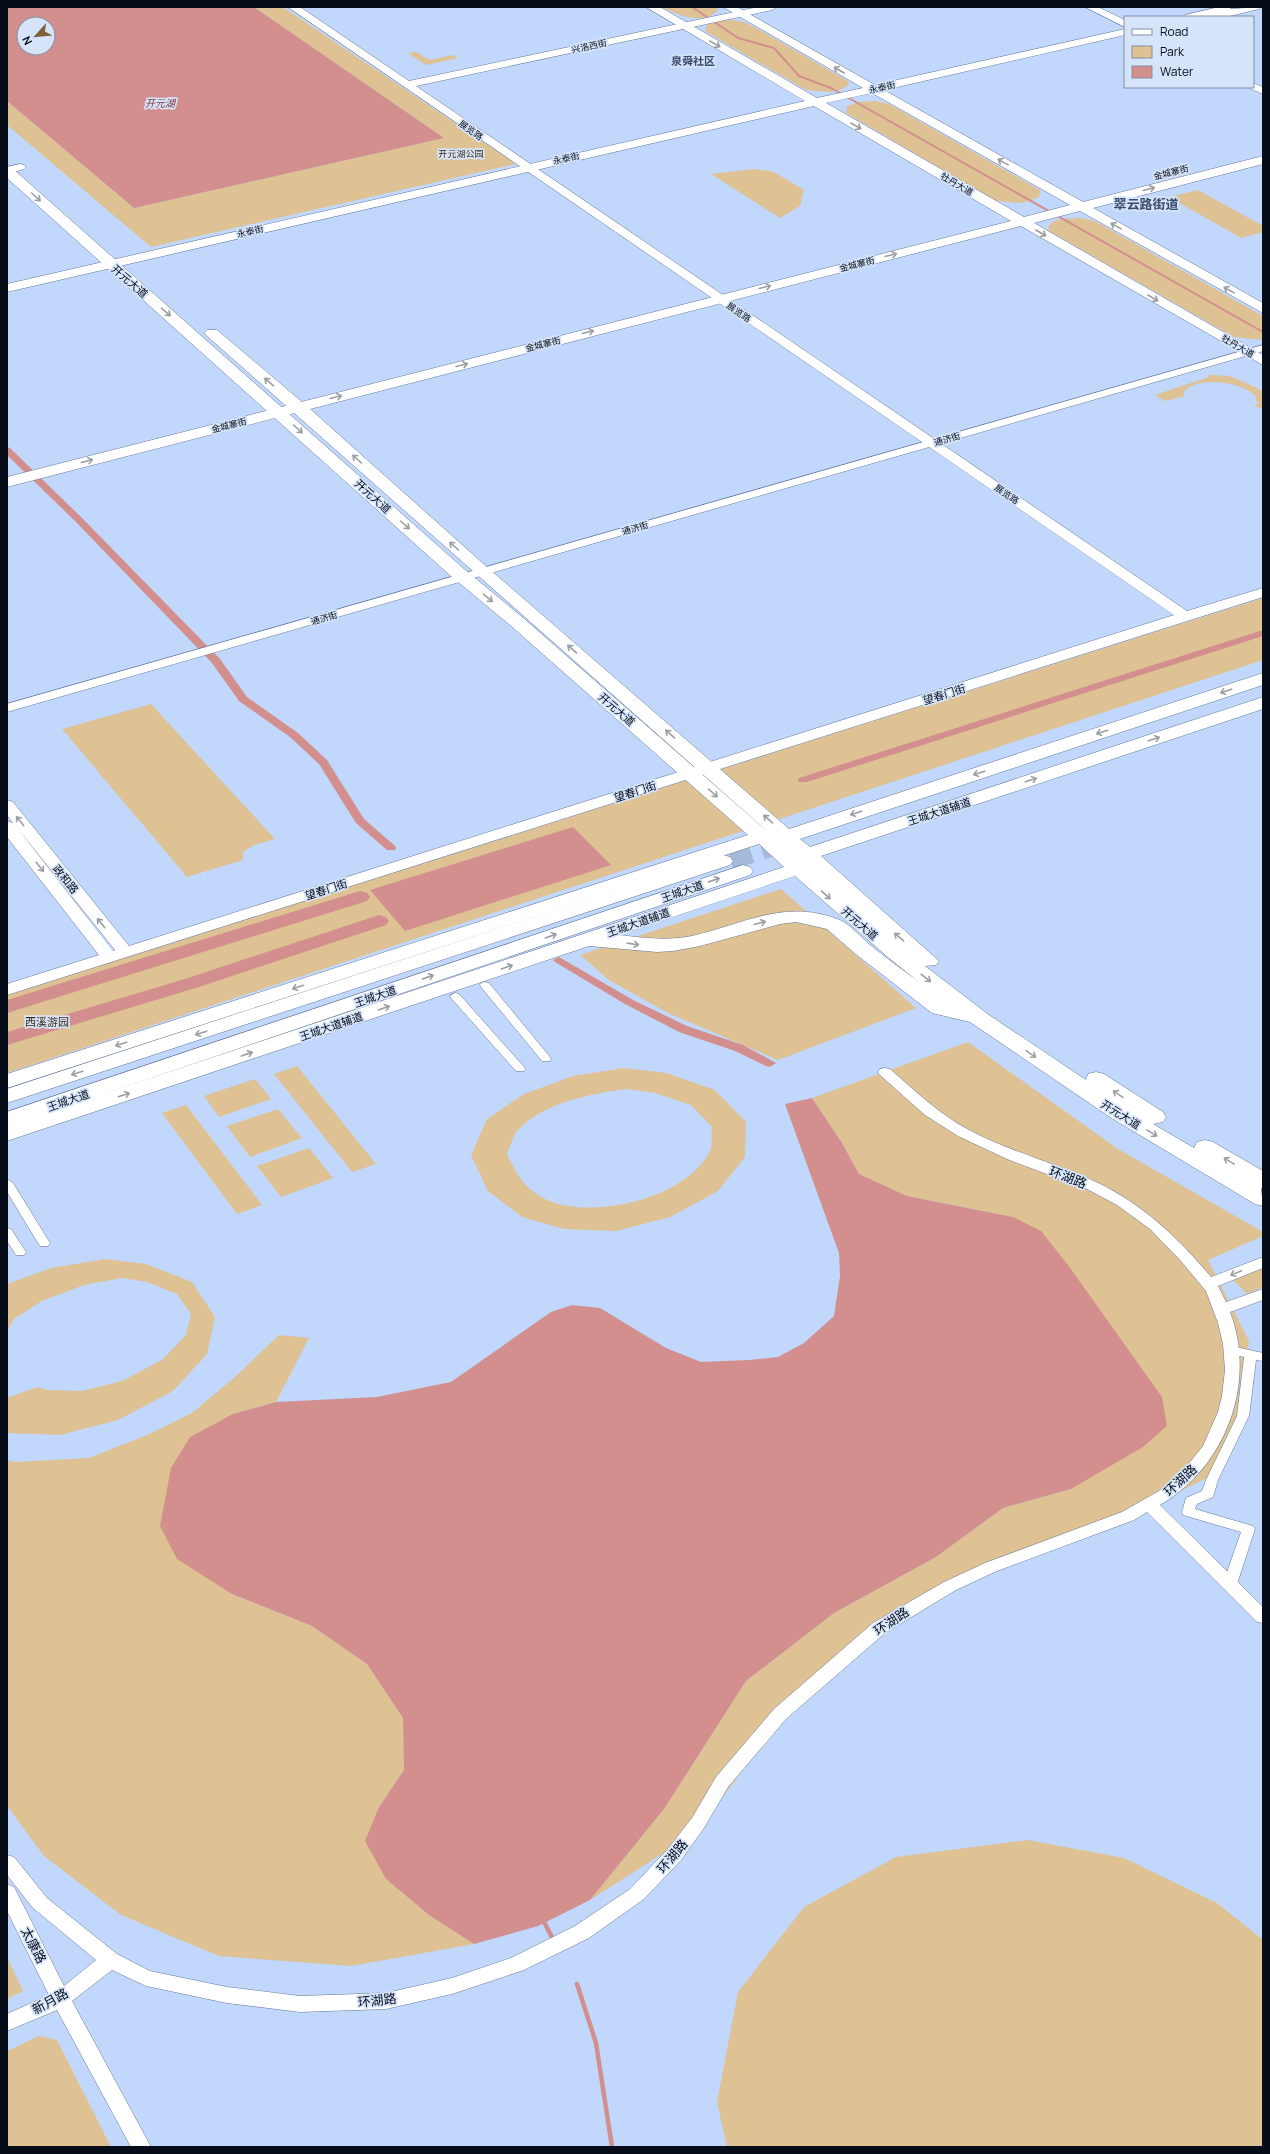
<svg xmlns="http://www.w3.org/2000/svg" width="1270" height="2154" viewBox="0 0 1270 2154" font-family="Manrope,'Noto Sans SC',sans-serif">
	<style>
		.green { fill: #dec293; fill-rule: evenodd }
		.water { fill: #d28f8e; fill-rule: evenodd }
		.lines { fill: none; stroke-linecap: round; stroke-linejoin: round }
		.stream-far1 { stroke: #d28f8e; stroke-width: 2 }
		.stream { stroke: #d28f8e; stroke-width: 4.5 }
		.canal { fill: #d28f8e; fill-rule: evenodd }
		.river { fill: #d28f8e; fill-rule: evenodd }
		.trunk-tunnel { stroke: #a5b9da; stroke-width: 22; stroke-dasharray: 22 11; stroke-linecap: butt }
		.pedestrian-casing { stroke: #647799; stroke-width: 1 }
		.minor-casing { stroke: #647799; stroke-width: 1 }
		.tertiary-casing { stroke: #647799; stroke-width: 1 }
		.secondary-casing { stroke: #647799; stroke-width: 1 }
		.primary-casing { stroke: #647799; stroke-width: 1 }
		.trunk-casing { stroke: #647799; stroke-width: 1 }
		.pedestrian { fill: #fff; fill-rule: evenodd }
		.minor { fill: #fff; fill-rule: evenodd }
		.tertiary { fill: #fff; fill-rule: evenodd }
		.secondary { fill: #fff; fill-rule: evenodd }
		.primary { fill: #fff; fill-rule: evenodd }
		.trunk { fill: #fff; fill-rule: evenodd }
		.oneway { stroke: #9b9ea3 }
		.labels { text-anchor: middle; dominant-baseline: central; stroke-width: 3.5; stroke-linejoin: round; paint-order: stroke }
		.far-street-label { font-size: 9px; fill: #060c18; stroke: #d6e4fa }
		.far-park-label { font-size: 9px; fill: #3b2d13; stroke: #d6e4fa }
		.far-water-label { font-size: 10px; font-style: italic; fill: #853437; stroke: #d6e4fa }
		.far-quarter-label { font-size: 11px; font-weight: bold; fill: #3a4c6b; stroke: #d6e4fa }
		.street-label { font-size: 11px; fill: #060c18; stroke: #d6e4fa }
		.park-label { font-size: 11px; fill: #3b2d13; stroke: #d6e4fa }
		.far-district-label { font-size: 13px; font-weight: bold; fill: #3a4c6b; stroke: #d6e4fa }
		.near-street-label { font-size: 13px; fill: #060c18; stroke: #d6e4fa }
	</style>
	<rect width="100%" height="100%" fill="#c1d7fc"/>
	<path class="green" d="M 254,7 L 283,7 L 516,164 L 151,247 L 7,125 L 7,101 L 134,208 L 444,138 Z
		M 662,7 L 717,7 L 718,10 C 704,26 677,15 662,7 Z
		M 734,20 L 747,23 L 848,81 L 849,84 L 843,89 L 830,92 L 806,90 L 705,31 L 707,25 L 718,21 Z
		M 416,52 L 429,60 L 453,55 L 458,58 L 426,65 L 408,53 Z
		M 876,101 L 889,104 L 1040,190 L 1039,197 L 1022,203 L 996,201 L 846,113 L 847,106 L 859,102 Z
		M 755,169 L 774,172 L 804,190 L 800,206 L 780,218 L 711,174 Z
		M 1198,190 L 1263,226 L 1263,232 L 1241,238 L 1169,197 Z
		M 1080,218 L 1095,221 L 1263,316 L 1263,340 L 1234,337 L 1049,231 L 1048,227 L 1054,221 L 1061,219 Z
		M 1211,375 L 1230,376 L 1259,389 L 1263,392 L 1263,407 L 1260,408 L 1254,405 L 1259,403 L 1256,401 L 1256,397 C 1245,382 1193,374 1183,394 L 1185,396 L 1165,401 L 1155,395 L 1209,377 L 1207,376 Z
		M 1263,598 L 1263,660 L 7,1073 L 7,995 Z
		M 151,704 L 275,839 L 254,845 L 243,852 L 243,860 L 187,877 L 62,729 Z
		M 781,889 L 916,1008 L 778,1060 L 668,1013 L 609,980 L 580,955 Z
		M 968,1042 L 1118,1149 L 1263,1232 L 1263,1236 L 1208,1260 L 1249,1341 L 1239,1415 L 1207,1478 L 1152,1505 L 947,1591 L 880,1630 L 802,1692 L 727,1791 L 673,1847 L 590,1900 L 664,1809 L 746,1681 L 834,1613 L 936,1557 L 1003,1508 L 1071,1489 L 1013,1217 L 907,1196 L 859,1174 L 842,1143 L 812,1098 Z
		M 297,1066 L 376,1164 L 352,1172 L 274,1074 Z
		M 624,1068 L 666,1073 L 715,1090 L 746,1122 L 745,1157 L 718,1191 L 670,1217 L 616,1231 L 564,1229 L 522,1217 L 488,1191 L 471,1155 L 487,1119 L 524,1094 L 573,1076 ZM 626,1089 L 655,1093 L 691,1105 L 712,1127 C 711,1134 713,1145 710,1151 C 687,1199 588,1222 543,1198 C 523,1187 517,1174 507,1154 C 510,1147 513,1135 519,1129 C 545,1102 591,1094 626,1089 Z
		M 255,1079 L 271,1099 L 219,1117 L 204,1096 Z
		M 186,1105 L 262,1205 L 237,1214 L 162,1113 Z
		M 278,1109 L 302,1138 L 250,1157 L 227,1126 Z
		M 309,1148 L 333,1178 L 281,1197 L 257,1166 Z
		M 105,1259 L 146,1264 L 192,1282 L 215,1317 L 207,1354 L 173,1391 L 118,1420 L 60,1435 L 7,1433 L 7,1398 L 37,1387 L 48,1390 L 82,1391 L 122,1381 L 162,1360 L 186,1335 L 191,1314 L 177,1294 L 147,1282 L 122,1278 L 84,1285 L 42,1301 L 14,1319 L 7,1331 L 7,1284 L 51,1268 Z
		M 1263,1268 L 1263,1287 L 1247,1294 L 1233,1280 Z
		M 279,1335 L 309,1338 L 276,1402 L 233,1414 L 232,1594 L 312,1626 L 367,1664 L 403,1718 L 404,1770 L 379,1807 L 386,1879 L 429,1915 L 474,1944 L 351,1966 L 219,1956 L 121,1915 L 44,1856 L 7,1806 L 7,1460 L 15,1462 L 89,1458 L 147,1435 L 192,1413 L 235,1377 Z
		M 1028,1840 L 1124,1858 L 1217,1903 L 1263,1940 L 1263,2147 L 727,2147 L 717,2102 L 738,1992 L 804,1907 L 896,1857 Z
		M 7,1957 L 23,1991 L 7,1999 Z
		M 39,2036 L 57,2040 L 111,2147 L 7,2147 L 7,2051 Z"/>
	<path class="water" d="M 7,7 L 254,7 L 444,138 L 134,208 L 7,101 ZM 24,24 L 48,24 L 48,48 L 24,48 Z
		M 573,827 L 611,865 L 405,931 L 370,890 Z
		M 812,1098 L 842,1143 L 859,1174 L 907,1196 L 1013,1217 L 1041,1231 L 1068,1265 L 1162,1397 L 1167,1426 L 1143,1447 L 1071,1489 L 1003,1508 L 936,1557 L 834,1613 L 746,1681 L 664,1809 L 590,1900 L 538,1926 L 474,1944 L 429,1915 L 386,1879 L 365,1841 L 379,1807 L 404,1770 L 403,1718 L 367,1664 L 312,1626 L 232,1594 L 177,1559 L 160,1526 L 171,1468 L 190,1437 L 233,1414 L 276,1402 L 377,1397 L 451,1382 L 551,1312 L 572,1305 L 600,1308 L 666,1348 L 701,1362 L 749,1360 L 778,1357 L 804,1343 L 834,1316 L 840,1276 L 839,1253 L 785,1104 Z"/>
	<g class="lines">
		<path class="stream-far1" d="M 692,7 L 738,38 L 774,48 L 799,76 L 831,88 L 1263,332"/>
		<path class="stream" d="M 544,1922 L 553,1939
			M 577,1984 L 596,2043 L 612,2147"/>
		<path class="canal" d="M 7,447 L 10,448 L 81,517 L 220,659 L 247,697 L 298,733 L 327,760 L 364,819 L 395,846 L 396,848 L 395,850 L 387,850 L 356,823 L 319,764 L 290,737 L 239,701 L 212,663 L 75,521 L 7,455 Z
			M 1263,630 L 1263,636 L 807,782 L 799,782 L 798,780 L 799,778 Z
			M 559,957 L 633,1000 L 687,1026 L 743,1045 L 776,1063 L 770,1067 L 766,1066 L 735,1051 L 679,1032 L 625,1004 L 555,962 L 553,960 Z"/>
		<path class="river" d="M 360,891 L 367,893 L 370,897 L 367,901 L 7,1013 L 7,1000 Z
			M 379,915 L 386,917 L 389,921 L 386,925 L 199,987 L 7,1045 L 7,1032 L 185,979 Z"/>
		<path class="trunk-tunnel" d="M 730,859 L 791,839"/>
		<g class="pedestrian-casing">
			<path id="pedestrian" d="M 485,982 L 489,983 L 550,1057 L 551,1059 L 550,1061 L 542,1061 L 481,987 L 480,985 L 481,983 Z
				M 455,993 L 459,994 L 524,1067 L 525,1069 L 524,1071 L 516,1071 L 451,998 L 450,996 Z
				M 7,1179 L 13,1183 L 50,1243 L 48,1246 L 40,1246 L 38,1243 L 7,1192 Z
				M 7,1228 L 11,1229 L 24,1249 L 26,1252 L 24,1255 L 16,1255 L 7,1241 Z
				M 1231,1346 L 1263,1353 L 1263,1361 L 1256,1360 L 1249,1416 L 1218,1480 L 1213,1497 L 1197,1504 L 1195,1509 L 1253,1526 L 1255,1529 L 1237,1584 L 1235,1587 L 1230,1589 L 1225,1587 L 1223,1584 L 1241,1532 L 1183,1515 L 1182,1512 L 1186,1498 L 1202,1491 L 1206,1480 L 1237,1416 L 1244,1357 L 1227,1353 L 1225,1350 L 1227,1347 Z"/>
		</g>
		<g class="minor-casing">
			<path id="minor" d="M 1263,345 L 1263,351 L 7,712 L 7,704 Z
				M 885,1068 L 890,1069 C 915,1091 939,1114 969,1130 C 1010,1152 1056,1163 1098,1183 C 1144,1205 1179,1239 1211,1277 L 1263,1257 L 1263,1268 L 1218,1286 L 1226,1302 L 1263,1289 L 1263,1300 L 1230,1312 C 1257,1383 1226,1467 1160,1505 L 1263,1607 L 1263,1623 L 1257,1622 L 1147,1512 L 1134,1520 L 997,1571 L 956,1590 L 885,1633 L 786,1719 L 728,1787 L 704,1828 L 681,1860 L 644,1899 L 589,1938 L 524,1970 L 452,1994 L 386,2009 L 300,2012 L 227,2003 L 146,1986 L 112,1970 L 72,2001 L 151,2147 L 131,2147 L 57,2010 L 7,2031 L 7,2014 L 49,1995 L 7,1911 L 7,1884 L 14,1887 L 64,1986 L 96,1960 L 33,1908 L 7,1875 L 7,1855 L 14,1857 L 47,1898 L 117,1954 L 150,1971 L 227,1987 L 300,1996 L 386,1993 L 452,1978 L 511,1958 L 575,1926 L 630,1889 L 667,1850 L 692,1818 L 716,1777 L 774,1709 L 873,1623 L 944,1582 L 985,1563 L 1122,1512 L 1159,1491 L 1182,1472 L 1203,1446 L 1218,1412 L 1222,1396 L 1225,1370 L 1223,1344 L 1218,1323 L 1206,1291 L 1181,1261 L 1150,1229 L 1117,1205 L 1087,1189 L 1007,1159 L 958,1136 L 925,1115 L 880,1075 L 878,1072 L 880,1069 Z"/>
		</g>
		<g class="tertiary-casing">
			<path id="tertiary" d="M 288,7 L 300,7 L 409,81 L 758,7 L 777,7 L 772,10 L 416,86 L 1187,611 L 1263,588 L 1263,597 L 7,995 L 7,984 L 99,955 L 7,837 L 7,821 L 13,823 L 7,815 L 7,800 L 13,802 L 129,946 L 1174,615 ZM 15,825 L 115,950 L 113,951 Z
				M 1085,7 L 1098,7 L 1125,20 L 1125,27 Z
				M 1253,83 L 1263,87 L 1263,94 L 1249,88 L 1248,87 L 1253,87 Z
				M 20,164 L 24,165 L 26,167 L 24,169 L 7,174 L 7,167 Z"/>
		</g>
		<g class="secondary-casing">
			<path id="secondary" d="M 646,7 L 660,7 L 817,98 L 863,88 L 723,7 L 737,7 L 875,85 L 1125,29 L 1125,35 L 884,90 L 1083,202 L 1263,156 L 1263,164 L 1093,208 L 1263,303 L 1263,313 L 1080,211 L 1034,223 L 1263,355 L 1263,365 L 1021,226 L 7,487 L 7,477 L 1011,221 L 814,106 L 7,292 L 7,284 L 805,101 ZM 872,93 L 1070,205 L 1024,217 L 826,103 Z
				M 1219,7 L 1229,7 L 1231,9 L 1261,7 L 1259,9 L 1226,17 L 1183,17 L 1185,15 Z"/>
		</g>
		<g class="primary-casing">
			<path id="primary" d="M 7,167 L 12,168 L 464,569 L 522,617 L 767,831 L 207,336 L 204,333 L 207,330 L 217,330 L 309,408 L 488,568 L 789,829 L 1263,673 L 1263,685 L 800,839 L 810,847 L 1263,697 L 1263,709 L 821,856 L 939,961 L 936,965 L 925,966 L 989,1015 L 1086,1080 L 1088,1074 L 1096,1072 L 1104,1074 L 1163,1112 L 1166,1117 L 1163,1122 L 1153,1124 L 1194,1148 L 1197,1142 L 1205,1140 L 1213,1142 L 1263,1171 L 1263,1188 L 1261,1188 L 1263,1206 L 1255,1204 L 1113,1119 L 970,1022 L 932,1013 L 857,955 L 827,929 L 796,922 L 780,924 L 700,946 L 673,951 L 657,952 L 589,946 L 7,1141 L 7,1126 L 784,867 L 759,844 L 7,1088 L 7,1074 L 748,835 L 510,625 L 452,577 L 7,178 ZM 795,876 L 889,958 L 919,982 C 903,970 886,958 870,945 C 861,938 851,925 840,920 C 785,898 745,924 692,936 C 667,941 644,938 619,935 Z"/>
		</g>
		<g class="trunk-casing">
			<path id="trunk" d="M 723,855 L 730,857 L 733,861 L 730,865 L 7,1103 L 7,1089 Z
				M 743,865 L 750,867 L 753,871 L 750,875 L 7,1127 L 7,1112 Z"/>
		</g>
		<use href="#pedestrian" class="pedestrian"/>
		<use href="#minor" class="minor"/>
		<use href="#tertiary" class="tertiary"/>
		<use href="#secondary" class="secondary"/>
		<use href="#primary" class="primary"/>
		<use href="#trunk" class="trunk"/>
	</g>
	<defs><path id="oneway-shaft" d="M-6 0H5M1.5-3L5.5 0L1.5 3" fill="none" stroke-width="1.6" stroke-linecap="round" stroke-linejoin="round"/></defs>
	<g class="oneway">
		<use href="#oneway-shaft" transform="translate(715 44) rotate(30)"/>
		<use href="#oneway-shaft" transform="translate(839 70) rotate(-150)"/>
		<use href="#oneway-shaft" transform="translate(856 126) rotate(30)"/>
		<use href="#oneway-shaft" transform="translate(1003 162) rotate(-151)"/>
		<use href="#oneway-shaft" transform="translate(1149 189) rotate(-15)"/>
		<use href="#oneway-shaft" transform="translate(36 197) rotate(42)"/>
		<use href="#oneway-shaft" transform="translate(1116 226) rotate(-151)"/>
		<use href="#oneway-shaft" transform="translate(1041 233) rotate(30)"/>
		<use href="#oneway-shaft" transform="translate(891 255) rotate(-14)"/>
		<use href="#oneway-shaft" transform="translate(765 287) rotate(-14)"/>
		<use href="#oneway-shaft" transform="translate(1229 290) rotate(-151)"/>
		<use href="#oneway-shaft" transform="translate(1153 298) rotate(30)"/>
		<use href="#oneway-shaft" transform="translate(166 312) rotate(41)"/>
		<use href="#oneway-shaft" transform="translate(588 332) rotate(-14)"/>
		<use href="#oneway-shaft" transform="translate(462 365) rotate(-14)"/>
		<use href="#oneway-shaft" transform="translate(269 382) rotate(-139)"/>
		<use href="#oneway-shaft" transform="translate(336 397) rotate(-14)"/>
		<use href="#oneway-shaft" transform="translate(298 429) rotate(42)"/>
		<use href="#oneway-shaft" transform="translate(357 459) rotate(-138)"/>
		<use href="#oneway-shaft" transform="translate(87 461) rotate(-14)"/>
		<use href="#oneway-shaft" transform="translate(405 525) rotate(42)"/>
		<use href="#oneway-shaft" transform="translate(454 546) rotate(-138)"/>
		<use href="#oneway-shaft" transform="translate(488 598) rotate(39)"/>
		<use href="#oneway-shaft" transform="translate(572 649) rotate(-139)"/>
		<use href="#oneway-shaft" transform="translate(1226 691) rotate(162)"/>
		<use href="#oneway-shaft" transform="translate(1102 732) rotate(162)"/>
		<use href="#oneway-shaft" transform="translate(670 734) rotate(-139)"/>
		<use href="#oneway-shaft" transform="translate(1154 739) rotate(-18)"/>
		<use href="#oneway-shaft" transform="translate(979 773) rotate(162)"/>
		<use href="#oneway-shaft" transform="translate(1031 780) rotate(-18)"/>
		<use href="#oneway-shaft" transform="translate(713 793) rotate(42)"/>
		<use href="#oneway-shaft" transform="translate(856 813) rotate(162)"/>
		<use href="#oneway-shaft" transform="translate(768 819) rotate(-139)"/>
		<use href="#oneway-shaft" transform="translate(20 821) rotate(-129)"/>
		<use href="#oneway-shaft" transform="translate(40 867) rotate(52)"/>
		<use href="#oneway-shaft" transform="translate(714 880) rotate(-19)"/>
		<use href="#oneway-shaft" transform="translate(826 895) rotate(41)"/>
		<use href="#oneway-shaft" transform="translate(101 923) rotate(-129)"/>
		<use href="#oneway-shaft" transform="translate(760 923) rotate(-15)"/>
		<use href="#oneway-shaft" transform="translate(551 936) rotate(-19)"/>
		<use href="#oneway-shaft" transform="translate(899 937) rotate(-139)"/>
		<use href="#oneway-shaft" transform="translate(633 944) rotate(8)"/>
		<use href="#oneway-shaft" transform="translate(507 967) rotate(-19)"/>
		<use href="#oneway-shaft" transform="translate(428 977) rotate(-19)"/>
		<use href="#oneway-shaft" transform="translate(926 978) rotate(38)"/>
		<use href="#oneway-shaft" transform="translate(298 987) rotate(162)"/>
		<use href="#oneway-shaft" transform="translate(384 1008) rotate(-19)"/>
		<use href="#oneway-shaft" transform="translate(201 1033) rotate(162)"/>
		<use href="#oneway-shaft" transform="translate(121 1044) rotate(162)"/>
		<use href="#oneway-shaft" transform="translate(247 1054) rotate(-19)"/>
		<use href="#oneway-shaft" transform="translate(1031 1054) rotate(34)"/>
		<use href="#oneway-shaft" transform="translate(77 1073) rotate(162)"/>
		<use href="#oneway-shaft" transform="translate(1118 1094) rotate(-146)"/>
		<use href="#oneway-shaft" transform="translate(124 1095) rotate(-18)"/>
		<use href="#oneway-shaft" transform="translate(1152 1133) rotate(31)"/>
		<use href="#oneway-shaft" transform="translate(1229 1161) rotate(-149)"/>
		<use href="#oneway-shaft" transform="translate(1236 1273) rotate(158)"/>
	</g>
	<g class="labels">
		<g class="far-street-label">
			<text transform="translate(589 46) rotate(-12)">兴洛西街</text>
			<text transform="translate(882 87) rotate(-13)">永泰街</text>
			<text transform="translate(471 130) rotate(35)">展览路</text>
			<text transform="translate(566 158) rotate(-13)">永泰街</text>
			<text transform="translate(1171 172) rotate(-14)">金城寨街</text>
			<text transform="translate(957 184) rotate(30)">牡丹大道</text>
			<text transform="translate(250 231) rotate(-13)">永泰街</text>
			<text transform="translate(857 264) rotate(-14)">金城寨街</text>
			<text transform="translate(739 312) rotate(34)">展览路</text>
			<text transform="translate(543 344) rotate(-14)">金城寨街</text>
			<text transform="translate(1238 346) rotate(30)">牡丹大道</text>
			<text transform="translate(229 425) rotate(-14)">金城寨街</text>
			<text transform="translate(947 439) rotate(-16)">通济街</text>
			<text transform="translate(1007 494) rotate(34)">展览路</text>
			<text transform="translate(635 528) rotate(-16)">通济街</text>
			<text transform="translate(324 618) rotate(-16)">通济街</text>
		</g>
		<g class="far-park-label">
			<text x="461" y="153">开元湖公园</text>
		</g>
		<g class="far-water-label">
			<text x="160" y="103">开元湖</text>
		</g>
		<g class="far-quarter-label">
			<text x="693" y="60">泉舜社区</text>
		</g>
		<g class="street-label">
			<text transform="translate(130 281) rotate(41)">开元大道</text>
			<text transform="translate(373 496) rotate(42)">开元大道</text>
			<text transform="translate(944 694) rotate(-17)">望春门街</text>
			<text transform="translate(617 709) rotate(41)">开元大道</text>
			<text transform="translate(635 791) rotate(-18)">望春门街</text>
			<text transform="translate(939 811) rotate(-18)">王城大道辅道</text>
			<text transform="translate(66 879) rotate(51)">政和路</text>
			<text transform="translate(326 889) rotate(-18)">望春门街</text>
			<text transform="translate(682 891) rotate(-19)">王城大道</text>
			<text transform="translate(638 922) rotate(-19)">王城大道辅道</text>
			<text transform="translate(860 923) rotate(41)">开元大道</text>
			<text transform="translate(375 996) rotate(-19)">王城大道</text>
			<text transform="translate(331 1026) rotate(-19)">王城大道辅道</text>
			<text transform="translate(68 1100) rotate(-19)">王城大道</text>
			<text transform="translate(1121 1114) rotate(32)">开元大道</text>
		</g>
		<g class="park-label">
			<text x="47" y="1021">西溪游园</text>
		</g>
		<g class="far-district-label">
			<text x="1146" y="204">翠云路街道</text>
		</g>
		<g class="near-street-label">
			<text transform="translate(1068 1177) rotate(21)">环湖路</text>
			<text transform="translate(1180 1480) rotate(-43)">环湖路</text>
			<text transform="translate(891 1621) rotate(-34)">环湖路</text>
			<text transform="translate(672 1856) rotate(-50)">环湖路</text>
			<text transform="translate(34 1945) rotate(63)">太康路</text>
			<text transform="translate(377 2000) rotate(-6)">环湖路</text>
			<text transform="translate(50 2001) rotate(-29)">新月路</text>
		</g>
	</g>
	<rect width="1270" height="2154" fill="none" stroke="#060c18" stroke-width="16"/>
	<rect x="1124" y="16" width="130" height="72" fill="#d6e4fa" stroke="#838ea0"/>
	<rect x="1132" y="29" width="20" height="6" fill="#ffffff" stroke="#838ea0"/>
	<text x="1160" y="36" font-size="12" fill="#060c18">Road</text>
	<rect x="1132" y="46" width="20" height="12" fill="#dec293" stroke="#838ea0"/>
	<text x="1160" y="56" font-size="12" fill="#060c18">Park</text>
	<rect x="1132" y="66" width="20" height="12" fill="#d28f8e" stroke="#838ea0"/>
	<text x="1160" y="76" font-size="12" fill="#060c18">Water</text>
	<g transform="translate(36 36) rotate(243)"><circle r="19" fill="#d6e4fa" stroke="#838ea0"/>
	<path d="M0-3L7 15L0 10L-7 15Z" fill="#7d6335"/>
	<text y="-6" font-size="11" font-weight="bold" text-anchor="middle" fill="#060c18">N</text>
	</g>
</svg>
